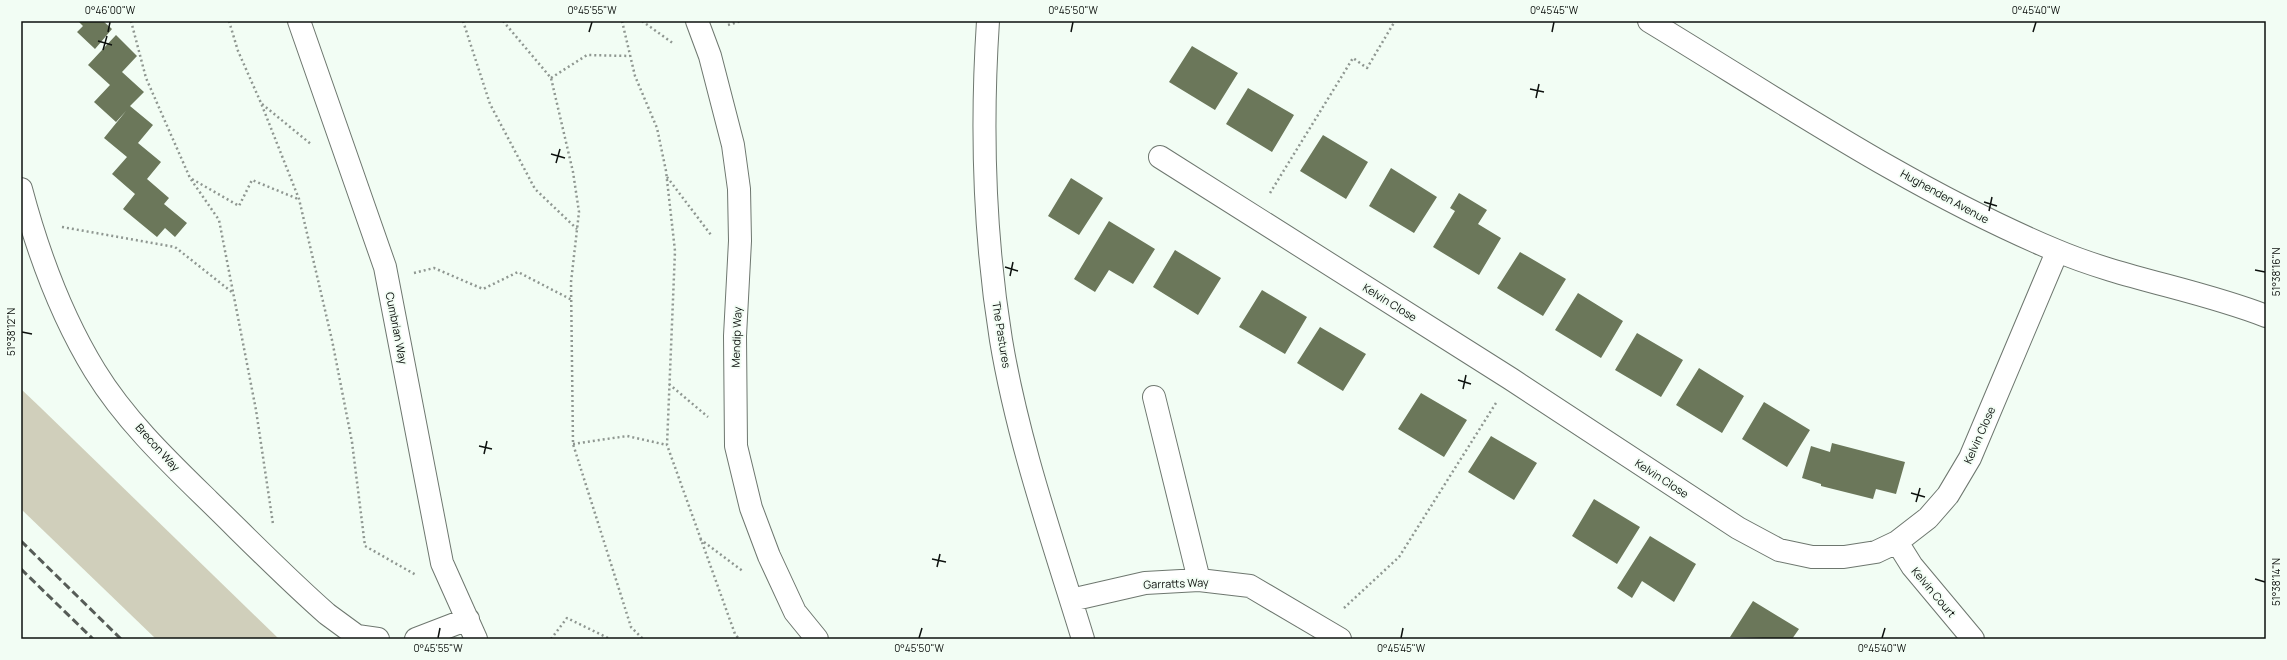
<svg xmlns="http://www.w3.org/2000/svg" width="2287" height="660" viewBox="0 0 2287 660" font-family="Manrope,sans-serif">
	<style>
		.green { fill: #d0cfbb }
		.building { fill: #6b775a }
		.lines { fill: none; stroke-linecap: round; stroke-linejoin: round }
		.minor-casing { stroke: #6e776f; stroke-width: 24 }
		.path { stroke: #8f9791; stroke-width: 2.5; stroke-dasharray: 2 3; stroke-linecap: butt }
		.minor { stroke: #fff; stroke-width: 22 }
		.rail { stroke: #565c57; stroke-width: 3; stroke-dasharray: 8 4; stroke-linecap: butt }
		.ticks { fill: none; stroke: #0d110e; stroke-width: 1.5 }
		.labels { text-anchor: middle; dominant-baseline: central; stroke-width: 3.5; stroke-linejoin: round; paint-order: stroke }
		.street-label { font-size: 11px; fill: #0d110e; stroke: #f2fdf4 }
		.neatline { fill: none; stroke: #0d110e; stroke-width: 1.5 }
		.ticks-label { font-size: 10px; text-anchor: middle; fill: #0d110e }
	</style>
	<rect width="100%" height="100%" fill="#f2fdf4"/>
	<path class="green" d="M 21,389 L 41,408 L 279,639 L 156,639 L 21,509 Z"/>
	<path class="building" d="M 78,21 L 103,21 L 112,29 L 95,49 L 77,32 L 83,26 Z
		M 116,35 L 137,56 L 122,72 L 144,92 L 130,106 L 153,125 L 138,143 L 161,162 L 147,179 L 169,198 L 164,204 L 187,223 L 175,237 L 165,228 L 157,237 L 123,209 L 135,194 L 112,174 L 127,157 L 104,138 L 126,111 L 116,122 L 94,102 L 110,85 L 88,65 Z
		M 1192,46 L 1238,73 L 1215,110 L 1169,82 Z
		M 1248,88 L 1294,115 L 1272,152 L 1226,124 Z
		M 1323,135 L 1368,162 L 1346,199 L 1300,171 Z
		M 1391,168 L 1437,197 L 1414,233 L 1369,206 Z
		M 1071,178 L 1103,198 L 1079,235 L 1048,216 Z
		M 1459,193 L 1487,210 L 1478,224 L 1501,238 L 1479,275 L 1433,247 L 1455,211 L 1450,208 Z
		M 1109,221 L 1155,249 L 1133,284 L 1109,270 L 1095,292 L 1074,279 Z
		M 1175,250 L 1221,278 L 1198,315 L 1153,287 Z
		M 1520,252 L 1566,279 L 1543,316 L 1497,288 Z
		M 1262,290 L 1307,317 L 1285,354 L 1239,327 Z
		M 1578,293 L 1623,321 L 1601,358 L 1555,330 Z
		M 1320,327 L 1366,354 L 1343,391 L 1297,363 Z
		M 1637,333 L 1683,360 L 1661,397 L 1615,370 Z
		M 1699,368 L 1744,396 L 1722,433 L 1676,405 Z
		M 1421,393 L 1467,420 L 1444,457 L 1398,429 Z
		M 1764,402 L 1810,430 L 1787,467 L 1742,439 Z
		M 1491,436 L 1537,463 L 1514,500 L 1468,472 Z
		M 1832,443 L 1905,462 L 1896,494 L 1876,489 L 1873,499 L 1821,486 L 1821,484 L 1802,478 L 1811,446 L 1830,452 Z
		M 1594,499 L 1640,527 L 1617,564 L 1572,536 Z
		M 1650,536 L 1696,564 L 1674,602 L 1642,581 L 1632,598 L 1617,588 Z
		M 1753,601 L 1799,629 L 1792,639 L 1730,637 Z"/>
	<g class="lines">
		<g class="minor-casing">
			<path id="minor" d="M 299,21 L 385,267 L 442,563 L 476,639
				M 697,21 L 710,56 L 733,145 L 739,189 L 740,241 L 735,336 L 736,446 L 751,508 L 769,556 L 795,612 L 817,639
				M 988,21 C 981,127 984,235 1001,340 C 1018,442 1053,541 1083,639
				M 1649,21 C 1781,101 1912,190 2055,250 C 2123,279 2197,289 2266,316
				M 1160,157 L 1511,379 L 1738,528 L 1779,550 L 1812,557 L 1844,557 L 1876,552 L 1897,542 L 1928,518 L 1948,495 L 1970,458 L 2057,252
				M 21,189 C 38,253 60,314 95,371 C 125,420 168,461 209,501 C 248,539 286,578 327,614 L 357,636 L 378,639
				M 1154,397 L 1199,580
				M 1897,542 L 1912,566 L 1973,639
				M 1071,600 L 1145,583 L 1199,580 L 1250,586 L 1340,639
				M 416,639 L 468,619"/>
		</g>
		<path class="path" d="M 131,21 L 146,78 L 190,178 L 219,220 L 256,410 L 273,524
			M 229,21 L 238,51 L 261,103 L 299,199 L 332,340 L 352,442 L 365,546 L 416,575
			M 463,21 L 490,104 L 535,189 L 577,229
			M 503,21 L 551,78 L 573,172 L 579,212 L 571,282 L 573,444 L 631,627 L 643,639
			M 622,21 L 635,76 L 657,128 L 666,171 L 675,251 L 667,445 L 735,634 L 739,639
			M 642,21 L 674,44
			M 728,25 L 741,21
			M 551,78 L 587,55 L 630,56
			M 262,104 L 312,145
			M 667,177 L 711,235
			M 192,179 L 239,206 L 252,180 L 298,199
			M 1270,193 L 1353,58 L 1367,68 L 1395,21
			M 62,227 L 175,247 L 233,293
			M 414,273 L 434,268 L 483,289 L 518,272 L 572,300
			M 669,384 L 708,417
			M 573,444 L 627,436 L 667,445
			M 700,539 L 744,572
			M 1344,608 L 1399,557 L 1496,403
			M 551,639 L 567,618 L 610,639"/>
		<use href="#minor" class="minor"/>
		<path class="rail" d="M 21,541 L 121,639
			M 21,569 L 93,639"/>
	</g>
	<path class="ticks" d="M 108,32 L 110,22M 589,32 L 592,22M 1071,32 L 1073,22M 1552,32 L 1554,22M 2033,32 L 2036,22M 98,41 L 112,45M 103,50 L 107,36M 1530,89 L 1544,92M 1536,98 L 1539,84M 551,154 L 565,158M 556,163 L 560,149M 1984,202 L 1997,206M 1989,211 L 1992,197M 1005,267 L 1018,271M 2255,270 L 2265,272M 1010,276 L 1013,262M 22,332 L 32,334M 1458,380 L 1471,384M 1463,389 L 1466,375M 479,446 L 492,449M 484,454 L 487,441M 1911,493 L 1925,497M 1916,502 L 1920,488M 932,559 L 946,562M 937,567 L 940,554M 2255,579 L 2265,582M 438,638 L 440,628M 919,638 L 922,628M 1401,638 L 1403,628M 1882,638 L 1885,628"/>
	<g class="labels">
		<g class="street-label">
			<text transform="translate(1945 196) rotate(29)">Hughenden Avenue</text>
			<text transform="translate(1390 302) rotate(32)">Kelvin Close</text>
			<text transform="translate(397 328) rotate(79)">Cumbrian Way</text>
			<text transform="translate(1002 335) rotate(81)">The Pastures</text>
			<text transform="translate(736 337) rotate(-88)">Mendip Way</text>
			<text transform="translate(1979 435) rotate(-66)">Kelvin Close</text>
			<text transform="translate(158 447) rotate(48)">Brecon Way</text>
			<text transform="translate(1662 478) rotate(33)">Kelvin Close</text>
			<text transform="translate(1176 583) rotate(-2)">Garratts Way</text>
			<text transform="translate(1934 592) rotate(50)">Kelvin Court</text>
		</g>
	</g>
	<rect width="2287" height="660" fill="none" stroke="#f2fdf4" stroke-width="44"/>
	<rect x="22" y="22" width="2243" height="616" class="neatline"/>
	<g class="ticks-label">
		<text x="110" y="14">0°46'00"W</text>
		<text x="592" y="14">0°45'55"W</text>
		<text x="1073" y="14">0°45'50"W</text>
		<text x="1554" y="14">0°45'45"W</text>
		<text x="2036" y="14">0°45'40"W</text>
		<text transform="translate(2276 272) rotate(-90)" y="4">51°38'16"N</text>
		<text transform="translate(11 332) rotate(-90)" y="4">51°38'12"N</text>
		<text transform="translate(2276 582) rotate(-90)" y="4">51°38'14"N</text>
		<text x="438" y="652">0°45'55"W</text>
		<text x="919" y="652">0°45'50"W</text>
		<text x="1401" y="652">0°45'45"W</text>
		<text x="1882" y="652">0°45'40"W</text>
	</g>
</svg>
